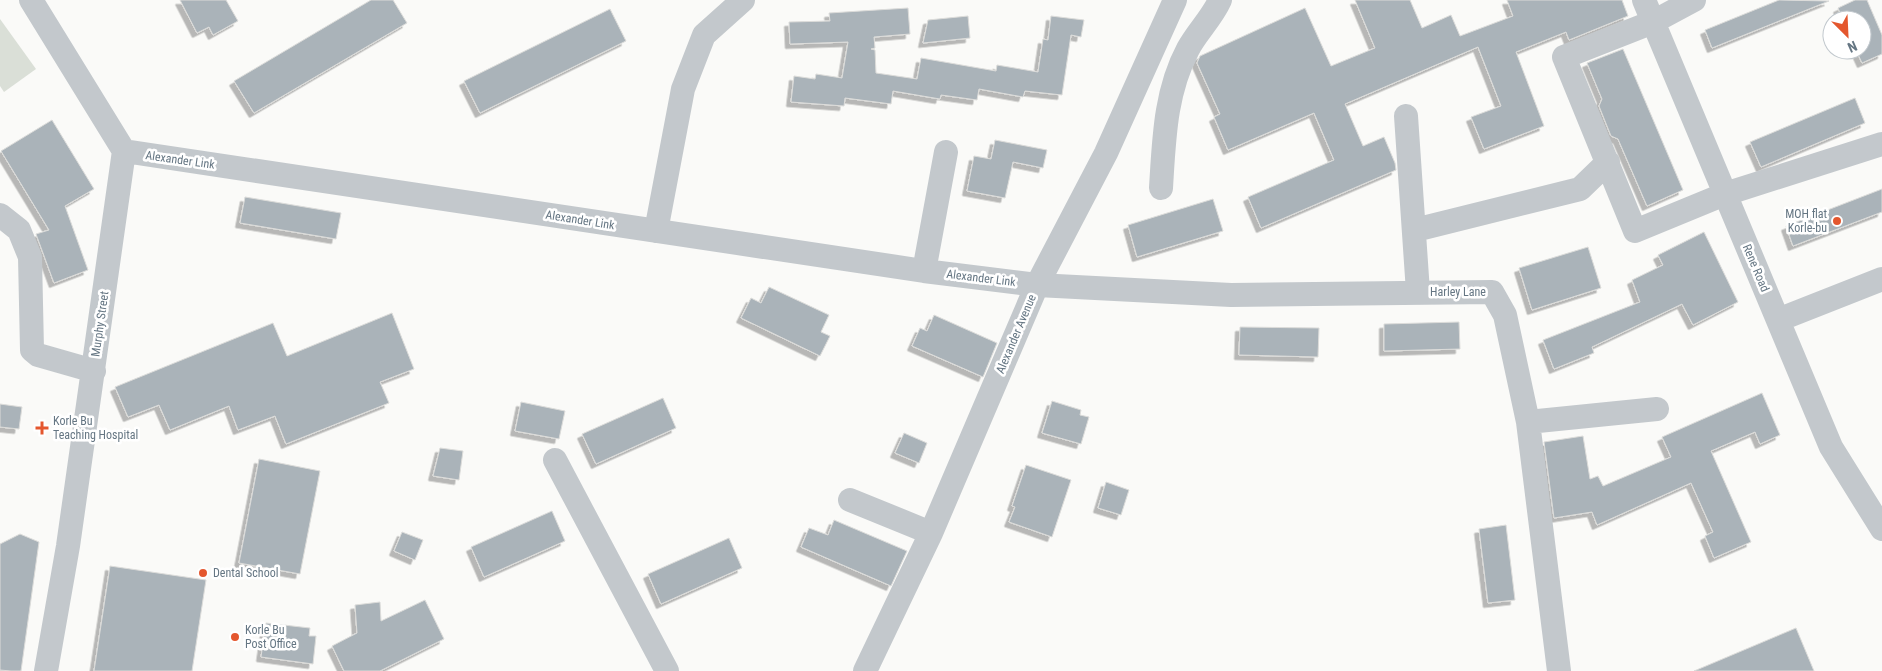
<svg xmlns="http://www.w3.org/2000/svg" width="1882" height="671" viewBox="0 0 1882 671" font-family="'Roboto Condensed',sans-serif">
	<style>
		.green { fill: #dadfd7 }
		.building { fill: #aab3b9; stroke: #dcdcda; filter: url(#shadow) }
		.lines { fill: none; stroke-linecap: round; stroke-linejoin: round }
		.minor { stroke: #c3c8cc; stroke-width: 24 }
		.poi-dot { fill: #e4572e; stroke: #fff; stroke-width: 2 }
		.labels { text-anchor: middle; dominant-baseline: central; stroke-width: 5; stroke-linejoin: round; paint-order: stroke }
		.street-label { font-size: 12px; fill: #657683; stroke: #fff }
		.poi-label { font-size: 12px; fill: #657683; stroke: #fff; text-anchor: start }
	</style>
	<defs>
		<filter id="shadow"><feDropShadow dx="-4.5" dy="4.5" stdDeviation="0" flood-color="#0004"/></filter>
	</defs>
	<rect width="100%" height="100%" fill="#fafaf8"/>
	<path class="green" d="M 0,19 L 36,69 L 4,92 L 0,86 Z"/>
	<path class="building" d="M 180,0 L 226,0 L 238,21 L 213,35 L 209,27 L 197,33 Z
		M 371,0 L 393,0 L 407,23 L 254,113 L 234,81 Z
		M 1355,0 L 1410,0 L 1422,28 L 1451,15 L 1460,36 L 1513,16 L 1507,0 L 1622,0 L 1628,16 L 1569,40 L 1566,32 L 1516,52 L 1544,126 L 1484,149 L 1471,117 L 1501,106 L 1478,47 L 1345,104 L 1363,146 L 1384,137 L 1395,163 L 1396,170 L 1261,228 L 1248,197 L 1334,160 L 1314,113 L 1228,150 L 1214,117 L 1220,114 L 1197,63 L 1200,56 L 1305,8 L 1331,66 L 1375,48 Z
		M 1779,0 L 1829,1 L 1712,48 L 1705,30 Z
		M 1855,0 L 1867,0 L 1882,35 L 1882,54 L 1862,63 L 1856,50 L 1862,50 L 1862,20 L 1843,20 L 1838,8 Z
		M 908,8 L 910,34 L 874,37 L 875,48 L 871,49 L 875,50 L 876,73 L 917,79 L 921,58 L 996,71 L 997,65 L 1038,72 L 1043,39 L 1048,40 L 1051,16 L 1084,20 L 1081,37 L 1071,35 L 1062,95 L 1025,91 L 1023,97 L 979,89 L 977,100 L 941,95 L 940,99 L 893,91 L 891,104 L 845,98 L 844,106 L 791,102 L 794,76 L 815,79 L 816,74 L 842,78 L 848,42 L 790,44 L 789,22 L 830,21 L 829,13 Z
		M 610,9 L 626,41 L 480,113 L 464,81 Z
		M 968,16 L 970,38 L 923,43 L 928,20 Z
		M 1623,49 L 1683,190 L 1647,206 L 1618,139 L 1611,136 L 1599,106 L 1602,99 L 1587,63 Z
		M 1855,98 L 1865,123 L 1761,167 L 1750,142 Z
		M 52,120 L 94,189 L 65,206 L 88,270 L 54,283 L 36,234 L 49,230 L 1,151 Z
		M 995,140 L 1047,150 L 1043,168 L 1013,162 L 1005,198 L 967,191 L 974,156 L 991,159 Z
		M 1882,189 L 1882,212 L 1793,246 L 1786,226 Z
		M 245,197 L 341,213 L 336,239 L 240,223 Z
		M 1213,199 L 1223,231 L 1137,257 L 1128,225 Z
		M 1704,232 L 1738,302 L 1693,325 L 1682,304 L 1592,347 L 1594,353 L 1554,369 L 1543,340 L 1640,302 L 1632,280 L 1663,265 L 1658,255 Z
		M 1588,247 L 1601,288 L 1532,310 L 1519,268 Z
		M 769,287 L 829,315 L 821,332 L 830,336 L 820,356 L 741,318 L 751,298 L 761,303 Z
		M 392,313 L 414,369 L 380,382 L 389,403 L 286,444 L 275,416 L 238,430 L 229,406 L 170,430 L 159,405 L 128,417 L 115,387 L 273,323 L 287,356 Z
		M 934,315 L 997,343 L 983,377 L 912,346 L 920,328 L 927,331 Z
		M 1459,322 L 1460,349 L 1384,351 L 1384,324 Z
		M 1240,327 L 1319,328 L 1318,357 L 1239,355 Z
		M 1762,393 L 1780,435 L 1760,444 L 1755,432 L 1711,451 L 1751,542 L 1714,558 L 1705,536 L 1713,532 L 1691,483 L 1597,525 L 1592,512 L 1554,518 L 1544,442 L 1583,436 L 1590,479 L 1598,476 L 1603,486 L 1671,457 L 1662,437 Z
		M 663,398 L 676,428 L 596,464 L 582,434 Z
		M 1052,401 L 1081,410 L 1080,415 L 1089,417 L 1081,444 L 1042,433 Z
		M 521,402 L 565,411 L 559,439 L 515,431 Z
		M 0,404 L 22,407 L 19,429 L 0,427 Z
		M 904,433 L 927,443 L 919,463 L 895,453 Z
		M 440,448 L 463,451 L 459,480 L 433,476 Z
		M 259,459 L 320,471 L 300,574 L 239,563 Z
		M 1026,465 L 1071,480 L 1052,537 L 1009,522 L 1015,507 L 1012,506 Z
		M 1106,482 L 1129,490 L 1121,515 L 1098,508 Z
		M 552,511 L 565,541 L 484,577 L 471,547 Z
		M 834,520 L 907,551 L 891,586 L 801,547 L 809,528 L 828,535 Z
		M 1506,525 L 1515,600 L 1488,603 L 1479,529 Z
		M 402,532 L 423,540 L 415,560 L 394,551 Z
		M 20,534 L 39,542 L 21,671 L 11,671 L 0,670 L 0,544 Z
		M 729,538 L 742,568 L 661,604 L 648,574 Z
		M 110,566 L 206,580 L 192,671 L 94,671 Z
		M 425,600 L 444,639 L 380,671 L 344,671 L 332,646 L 357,633 L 355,605 L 380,602 L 381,621 Z
		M 266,623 L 310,628 L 309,636 L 316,636 L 313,664 L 261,657 Z
		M 1796,628 L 1814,671 L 1694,671 Z"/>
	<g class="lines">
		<path class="minor" d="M 31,0 L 124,151 L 68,546 L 46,671
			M 1644,0 L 1831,447 L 1882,529
			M 1694,0 L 1653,22 L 1564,57 L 1635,231 L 1725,194 L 1882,144
			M 1406,116 L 1418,292
			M 124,151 L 924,271 L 1037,285 L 1231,295 L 1492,292 L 1505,315 L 1528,422 L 1559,671
			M 1161,188 C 1164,140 1165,92 1188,49 C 1197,32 1212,18 1220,0
			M 0,215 L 19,230 L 30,257 L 32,350 L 38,355 L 94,371
			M 1415,230 L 1580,189 L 1608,162
			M 656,231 L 683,89 L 704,35 L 743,0
			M 924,271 L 946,152
			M 1778,320 L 1882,279
			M 1528,422 L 1657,409
			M 555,460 L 667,671
			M 850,500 L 931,533
			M 865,671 L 931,533 L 1037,285 L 1106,153 L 1175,0"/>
	</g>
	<g class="poi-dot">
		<circle cx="1837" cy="221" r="5"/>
		<path d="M39.5 420.5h5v5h5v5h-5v5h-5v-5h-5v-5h5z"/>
		<circle cx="203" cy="573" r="5"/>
		<circle cx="235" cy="637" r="5"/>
	</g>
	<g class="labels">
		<g class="street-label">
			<text transform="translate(180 160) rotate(8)">Alexander Link</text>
			<text transform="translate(580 220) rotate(9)">Alexander Link</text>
			<text transform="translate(1756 268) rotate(67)">Rene Road</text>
			<text transform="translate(981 278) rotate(7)">Alexander Link</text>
			<text x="1458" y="292">Harley Lane</text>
			<text transform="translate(100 324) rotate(-82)">Murphy Street</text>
			<text transform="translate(1016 334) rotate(-67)">Alexander Avenue</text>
		</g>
		<g class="poi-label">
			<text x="1827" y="214" text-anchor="end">MOH flat<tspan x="1827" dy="14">Korle-bu</tspan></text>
			<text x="53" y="421">Korle Bu<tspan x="53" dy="14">Teaching Hospital</tspan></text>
			<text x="213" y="573">Dental School</text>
			<text x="245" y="630">Korle Bu<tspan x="245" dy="14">Post Office</tspan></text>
		</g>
	</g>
	<g transform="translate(1847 35) rotate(156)"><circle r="24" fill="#ffffff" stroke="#c1c8cd"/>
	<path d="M0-4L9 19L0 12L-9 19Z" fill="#e4572e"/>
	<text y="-8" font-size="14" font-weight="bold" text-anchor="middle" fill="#657683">N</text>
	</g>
</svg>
